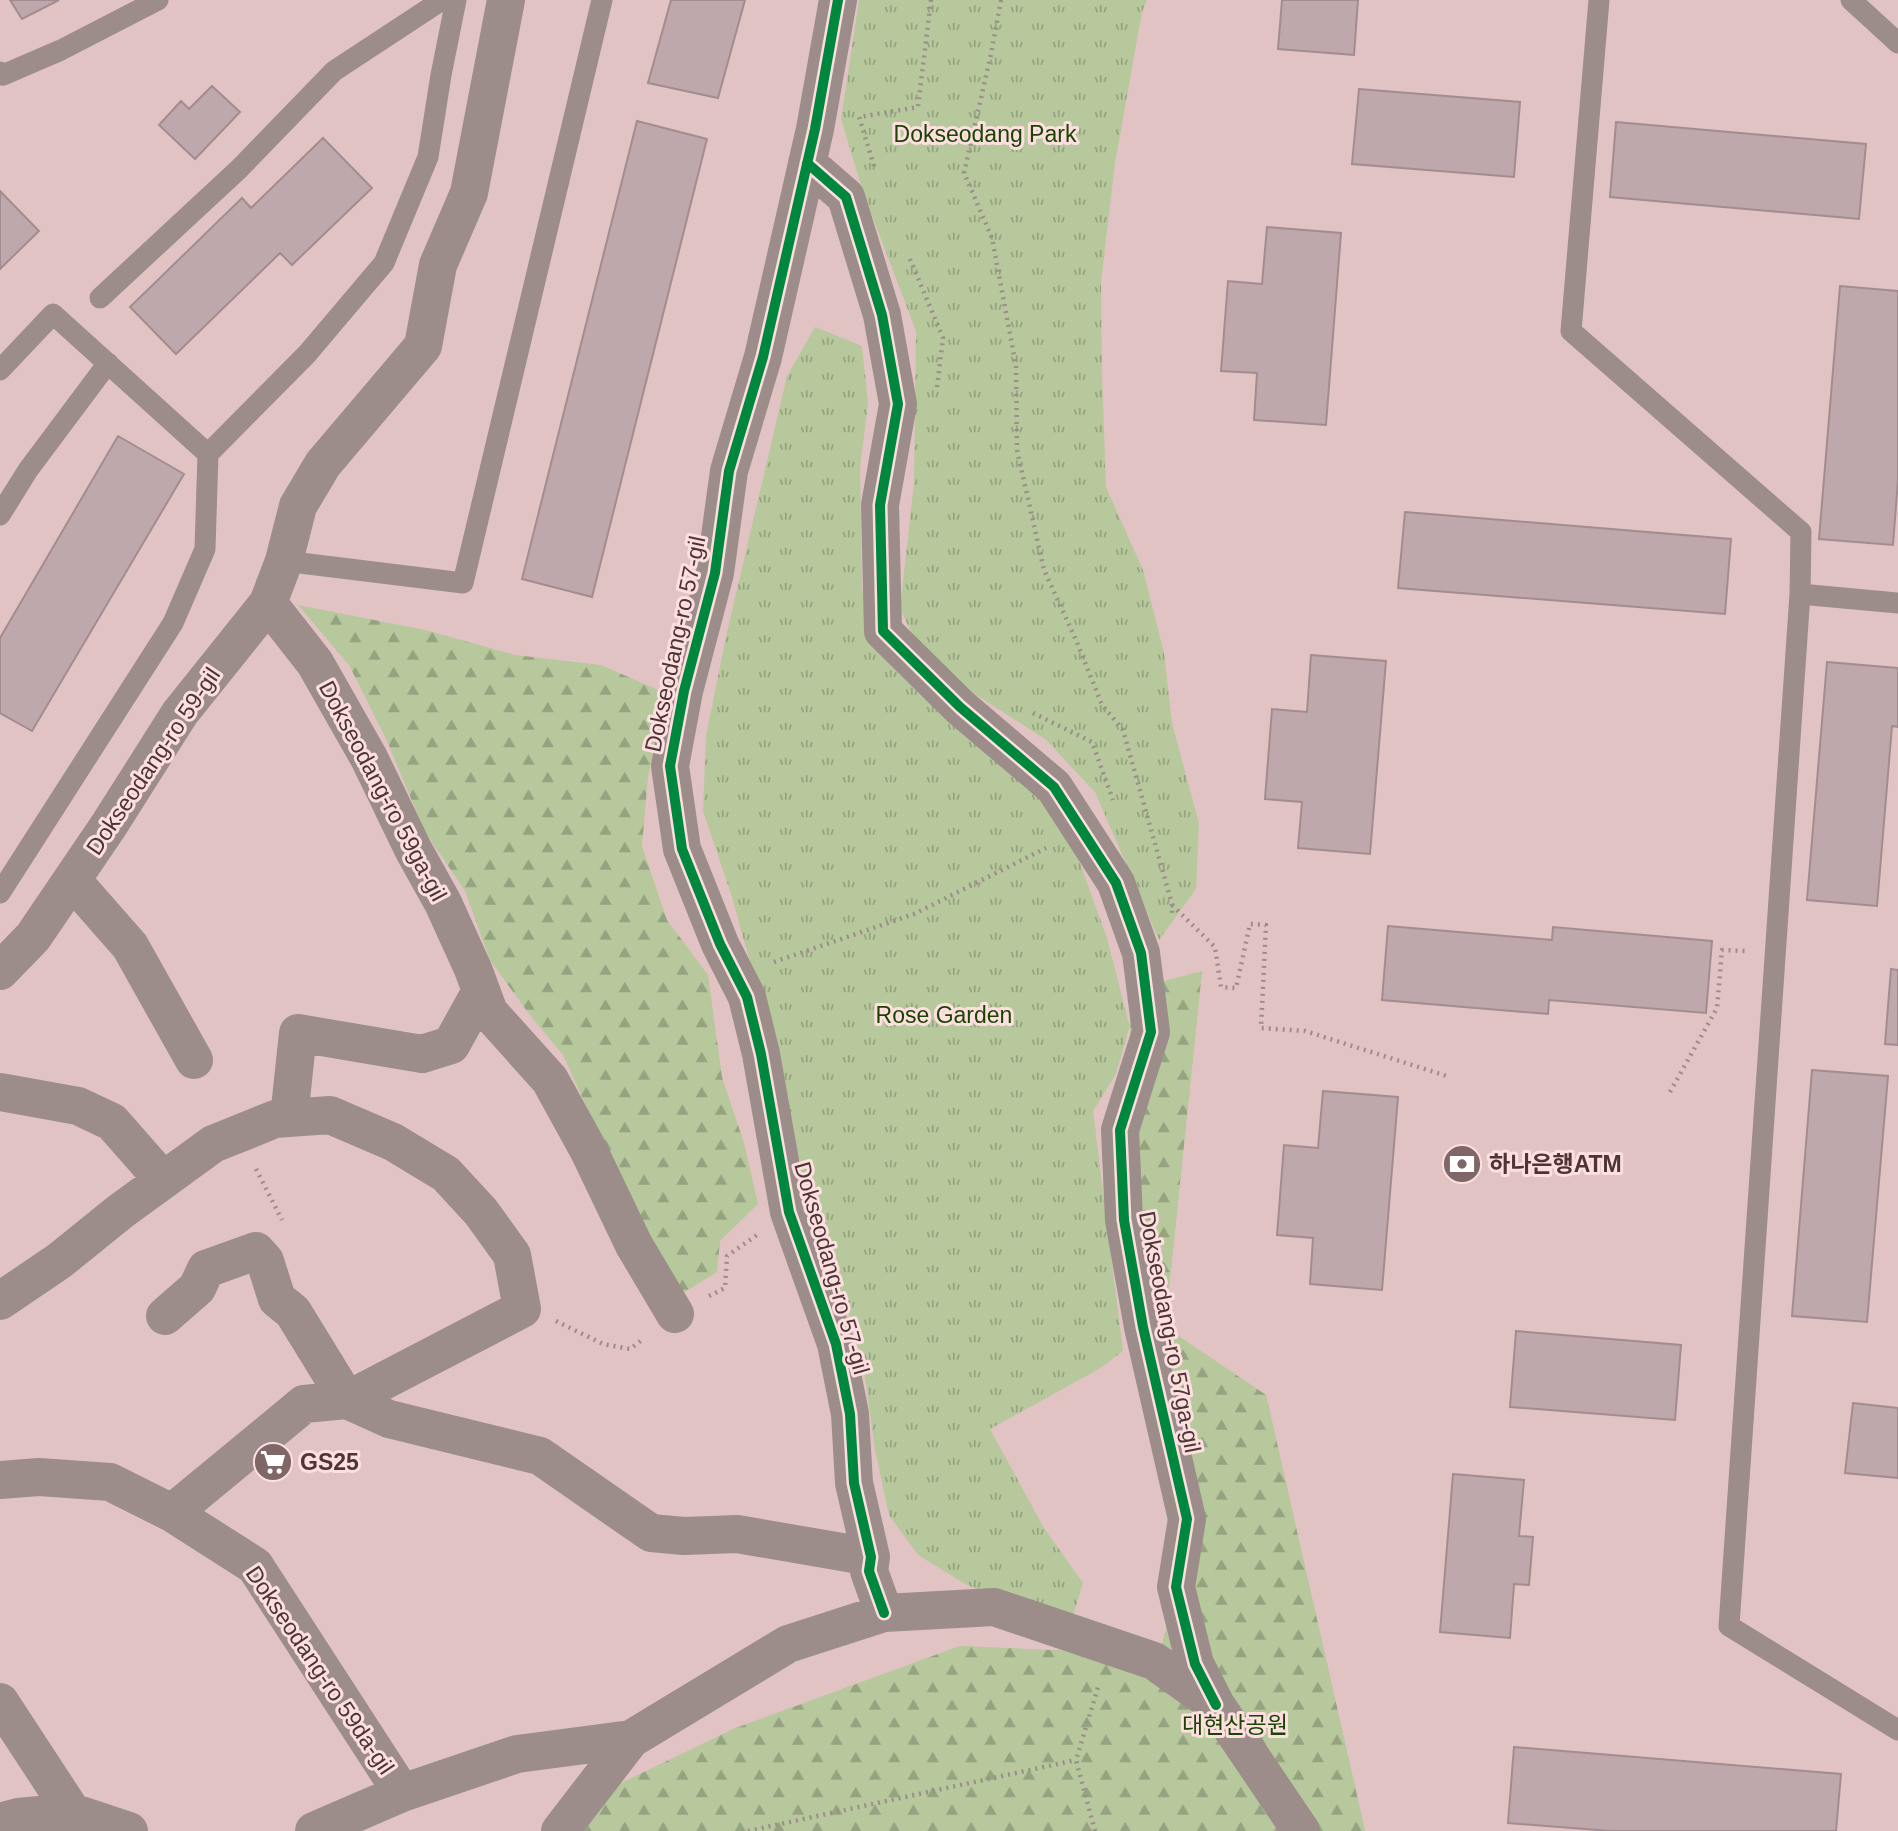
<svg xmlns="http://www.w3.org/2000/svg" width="1898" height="1831" viewBox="0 0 1898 1831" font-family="Arial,'Noto Sans KR',sans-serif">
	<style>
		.grass { fill: url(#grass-tufts) }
		.forest { fill: url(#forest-firs) }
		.building { fill: #bfa8ab; stroke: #a38c90; stroke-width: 2 }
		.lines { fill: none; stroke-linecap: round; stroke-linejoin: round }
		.path { stroke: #9c8d8b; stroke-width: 4.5; stroke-dasharray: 2 5; stroke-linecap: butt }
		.service { stroke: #9c8d8a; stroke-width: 21 }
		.minor { stroke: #9c8d8a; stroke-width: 38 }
		.cycleway-casing { stroke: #fddfe0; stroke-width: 15 }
		.cycleway { stroke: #00873e; stroke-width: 10 }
		.labels { text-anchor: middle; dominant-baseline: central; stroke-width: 6; stroke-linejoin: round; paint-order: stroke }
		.park-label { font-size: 23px; fill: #1b4402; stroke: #fddfe0 }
		.street-label { font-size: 23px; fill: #4b3535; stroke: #fddfe0 }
		.poi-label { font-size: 23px; font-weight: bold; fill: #4b3535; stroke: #fddfe0; text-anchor: start }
	</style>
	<defs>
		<pattern id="grass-tufts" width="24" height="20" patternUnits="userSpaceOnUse" patternTransform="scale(1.75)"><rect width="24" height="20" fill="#b6c89c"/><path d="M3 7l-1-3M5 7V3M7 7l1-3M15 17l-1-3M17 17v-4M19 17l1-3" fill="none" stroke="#96a380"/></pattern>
		<pattern id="forest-firs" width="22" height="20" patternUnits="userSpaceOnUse" patternTransform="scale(1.75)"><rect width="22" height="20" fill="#b6c89c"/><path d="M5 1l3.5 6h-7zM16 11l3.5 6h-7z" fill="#96a380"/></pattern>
	</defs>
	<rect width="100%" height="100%" fill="#e2c3c4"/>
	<path class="grass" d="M 859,0 L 1147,0 L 1142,12 L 1115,163 L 1101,282 L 1102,374 L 1106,487 L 1143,570 L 1164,653 L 1172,723 L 1199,823 L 1196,889 L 1159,940 L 1095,792 L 1045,739 L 925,662 L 900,608 L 914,483 L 916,331 L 863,192 L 841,119 Z
		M 815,327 L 862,346 L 868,403 L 860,469 L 862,588 L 881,654 L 1039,797 L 1077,855 L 1107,938 L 1129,1024 L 1202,971 L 1165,1327 L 1266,1395 L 1365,1831 L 733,1729 L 960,1646 L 1159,1655 L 1197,1520 L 1166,1385 L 1130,1066 L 1130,1025 L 1116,1074 L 1093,1111 L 1123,1351 L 1099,1369 L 990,1429 L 1044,1528 L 1083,1583 L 1070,1626 L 967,1585 L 918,1555 L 889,1515 L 875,1450 L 866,1383 L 854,1328 L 800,1185 L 759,995 L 732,897 L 703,811 L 706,736 L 727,632 L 787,376 Z"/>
	<path class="forest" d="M 298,605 L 425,630 L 515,655 L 601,665 L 665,693 L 648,777 L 642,846 L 667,920 L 708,975 L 722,1077 L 744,1143 L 758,1204 L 720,1241 L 717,1272 L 680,1295 L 597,1130 L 563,1055 L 529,1014 L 490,960 L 465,891 L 424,830 L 388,743 L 349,665 Z
		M 1202,971 L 1165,1327 L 1266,1395 L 1365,1831 L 584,1831 L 615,1786 L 733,1729 L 960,1646 L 1159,1655 L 1197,1520 L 1122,1246 L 1130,1066 L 1130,990 Z"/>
	<path class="building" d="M 10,0 L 59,0 L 22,19 Z
		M 671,0 L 745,0 L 718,98 L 648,83 Z
		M 1282,0 L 1358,0 L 1354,55 L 1278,49 Z
		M 212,86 L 240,112 L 195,159 L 159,125 L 181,101 L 189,109 Z
		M 1359,89 L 1520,102 L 1514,177 L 1352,164 Z
		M 637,121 L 707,139 L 592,597 L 522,579 Z
		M 1616,122 L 1866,144 L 1859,219 L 1610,197 Z
		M 323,138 L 372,188 L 292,265 L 280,253 L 176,354 L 130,307 L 242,198 L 251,208 Z
		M 0,191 L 39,231 L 0,269 Z
		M 1267,227 L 1341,233 L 1326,425 L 1254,420 L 1257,373 L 1221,371 L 1228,281 L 1262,284 Z
		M 1840,286 L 1898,291 L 1898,479 L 1893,545 L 1819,539 Z
		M 118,436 L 184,474 L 32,731 L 0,713 L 0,638 Z
		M 1405,512 L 1731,539 L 1725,614 L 1398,588 Z
		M 1311,655 L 1386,661 L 1370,854 L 1298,848 L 1302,802 L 1265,799 L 1272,709 L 1307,712 Z
		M 1827,662 L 1898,668 L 1898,727 L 1892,726 L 1877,906 L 1807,900 Z
		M 1388,926 L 1552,940 L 1553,927 L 1712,941 L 1706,1013 L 1549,1000 L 1548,1014 L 1382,1000 Z
		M 1891,969 L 1898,970 L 1898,1045 L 1885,1044 Z
		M 1812,1070 L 1888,1076 L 1867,1322 L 1792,1316 Z
		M 1323,1091 L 1398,1097 L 1382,1290 L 1310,1284 L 1313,1238 L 1277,1235 L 1284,1145 L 1318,1148 Z
		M 1516,1331 L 1681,1345 L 1675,1420 L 1510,1407 Z
		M 1853,1403 L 1898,1408 L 1898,1478 L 1845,1473 Z
		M 1453,1474 L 1524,1480 L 1519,1536 L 1533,1537 L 1529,1585 L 1514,1584 L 1510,1638 L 1440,1632 Z
		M 1514,1747 L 1841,1774 L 1836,1831 L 1610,1831 L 1508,1823 Z"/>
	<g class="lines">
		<path class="path" d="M 1001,0 L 991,54 L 964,173 L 992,238 L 1016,366 L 1017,450 L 1044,570 L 1076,640 L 1102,705 L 1123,730 L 1172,904 L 1172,913
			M 874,166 L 859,117 L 918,107 L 931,0
			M 910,259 L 943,338 L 937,387
			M 1033,713 L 1092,742 L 1113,800
			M 1172,905 L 1215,947 L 1221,987 L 1236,988 L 1250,924 L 1266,925 L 1261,1028 L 1305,1031 L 1450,1077
			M 774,962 L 914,914 L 1046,848
			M 1670,1092 L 1717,1008 L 1722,950 L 1745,951
			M 256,1169 L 282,1220
			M 709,1296 L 725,1288 L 727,1256 L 757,1235
			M 556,1321 L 603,1344 L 630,1349 L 643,1339
			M 748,1831 L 1076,1760
			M 1095,1831 L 1076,1760 L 1099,1684"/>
		<path class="service" d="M 1599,0 L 1571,331 L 1801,532 L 1800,594
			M 1851,0 L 1898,43
			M 0,72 L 3,75 L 61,50 L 158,0
			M 100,298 L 239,169 L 334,71 L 442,0
			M 0,370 L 53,314 L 208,454 L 307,354 L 384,263 L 428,157 L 441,75 L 456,0
			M 0,515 L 28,470 L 108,363
			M 284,561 L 463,583 L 602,0
			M 1898,603 L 1800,594 L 1729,1626 L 1898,1730
			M 0,893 L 173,623 L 205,549 L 208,454"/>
		<path class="minor" d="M 838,0 L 815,129 L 763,357 L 729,471 L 715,573 L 684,691 L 670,766 L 682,849 L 720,944 L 747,997 L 761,1054 L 789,1212 L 836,1344 L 850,1414 L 854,1483 L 871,1557 L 869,1571 L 884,1613
			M 807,163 L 846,197 L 882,315 L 898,404 L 880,505 L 883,631 L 960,707 L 1054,787 L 1116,883 L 1141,953 L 1151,1032 L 1120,1130 L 1124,1220 L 1143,1327 L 1187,1519 L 1176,1587 L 1195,1664 L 1216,1705
			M 268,603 L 315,663 L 369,758 L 413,849 L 443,903 L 473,969 L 489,1012 L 550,1080 L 589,1151 L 634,1245 L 675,1314
			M 72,880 L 130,946 L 194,1060
			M 0,971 L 33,937 L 109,825 L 180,713 L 268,603 L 284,561 L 298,506 L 323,464 L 423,346 L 438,265 L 469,193 L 506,0
			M 0,1092 L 78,1106 L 112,1122 L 163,1180
			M 289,1118 L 298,1033 L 422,1054 L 451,1045 L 481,991
			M 0,1301 L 59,1261 L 121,1211 L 213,1144 L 275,1119 L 330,1115 L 393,1142 L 446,1174 L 481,1212 L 512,1255 L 522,1309 L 347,1400 L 293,1312 L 277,1299 L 265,1261 L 256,1251 L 206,1269 L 197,1288 L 165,1316
			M 0,1480 L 39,1477 L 110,1482 L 172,1513 L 255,1566 L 402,1793
			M 172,1513 L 304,1404 L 347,1400 L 389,1419 L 540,1456 L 651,1533 L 684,1536 L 737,1534 L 871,1557
			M 0,1702 L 72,1812 L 129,1831
			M 0,1822 L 18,1817 L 72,1812
			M 314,1831 L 402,1793 L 517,1754 L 631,1739
			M 560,1831 L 631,1739 L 788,1644 L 884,1613 L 994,1607 L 1154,1661 L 1216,1705 L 1301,1831"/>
		<g class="cycleway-casing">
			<path id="cycleway" d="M 838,0 L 815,129 L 763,357 L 729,471 L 715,573 L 684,691 L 670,766 L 682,849 L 720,944 L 747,997 L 761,1054 L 789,1212 L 836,1344 L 850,1414 L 854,1483 L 871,1557 L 869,1571 L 884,1613
				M 807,163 L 846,197 L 882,315 L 898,404 L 880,505 L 883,631 L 960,707 L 1054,787 L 1116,883 L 1141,953 L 1151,1032 L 1120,1130 L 1124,1220 L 1143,1327 L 1187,1519 L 1176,1587 L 1195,1664 L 1216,1705"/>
		</g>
		<use href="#cycleway" class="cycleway"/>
	</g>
	<defs>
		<g id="bank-disc" transform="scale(2.0125)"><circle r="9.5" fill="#806767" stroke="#fddfe0"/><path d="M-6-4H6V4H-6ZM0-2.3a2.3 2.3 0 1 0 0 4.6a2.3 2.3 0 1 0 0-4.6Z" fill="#fff"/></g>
		<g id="supermarket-disc" transform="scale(2.0125)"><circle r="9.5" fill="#806767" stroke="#fddfe0"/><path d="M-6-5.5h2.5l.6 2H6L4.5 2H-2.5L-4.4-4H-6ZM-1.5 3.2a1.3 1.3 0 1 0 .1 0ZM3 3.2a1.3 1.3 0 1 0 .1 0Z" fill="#fff"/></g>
	</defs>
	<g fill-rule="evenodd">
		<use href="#bank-disc" x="1462" y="1164"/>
		<use href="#supermarket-disc" x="273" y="1462"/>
	</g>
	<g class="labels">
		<g class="park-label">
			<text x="985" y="134">Dokseodang Park</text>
			<text x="944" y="1015">Rose Garden</text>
			<text x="1235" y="1725">대현산공원</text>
		</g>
		<g class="street-label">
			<text transform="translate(675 644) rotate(-78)">Dokseodang-ro 57-gil</text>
			<text transform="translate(153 761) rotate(-56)">Dokseodang-ro 59-gil</text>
			<text transform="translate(383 791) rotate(62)">Dokseodang-ro 59ga-gil</text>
			<text transform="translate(832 1268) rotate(74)">Dokseodang-ro 57-gil</text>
			<text transform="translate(1170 1332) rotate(79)">Dokseodang-ro 57ga-gil</text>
			<text transform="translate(320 1670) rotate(56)">Dokseodang-ro 59da-gil</text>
		</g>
		<g class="poi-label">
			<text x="1489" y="1164">하나은행ATM</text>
			<text x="300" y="1462">GS25</text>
		</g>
	</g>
</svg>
